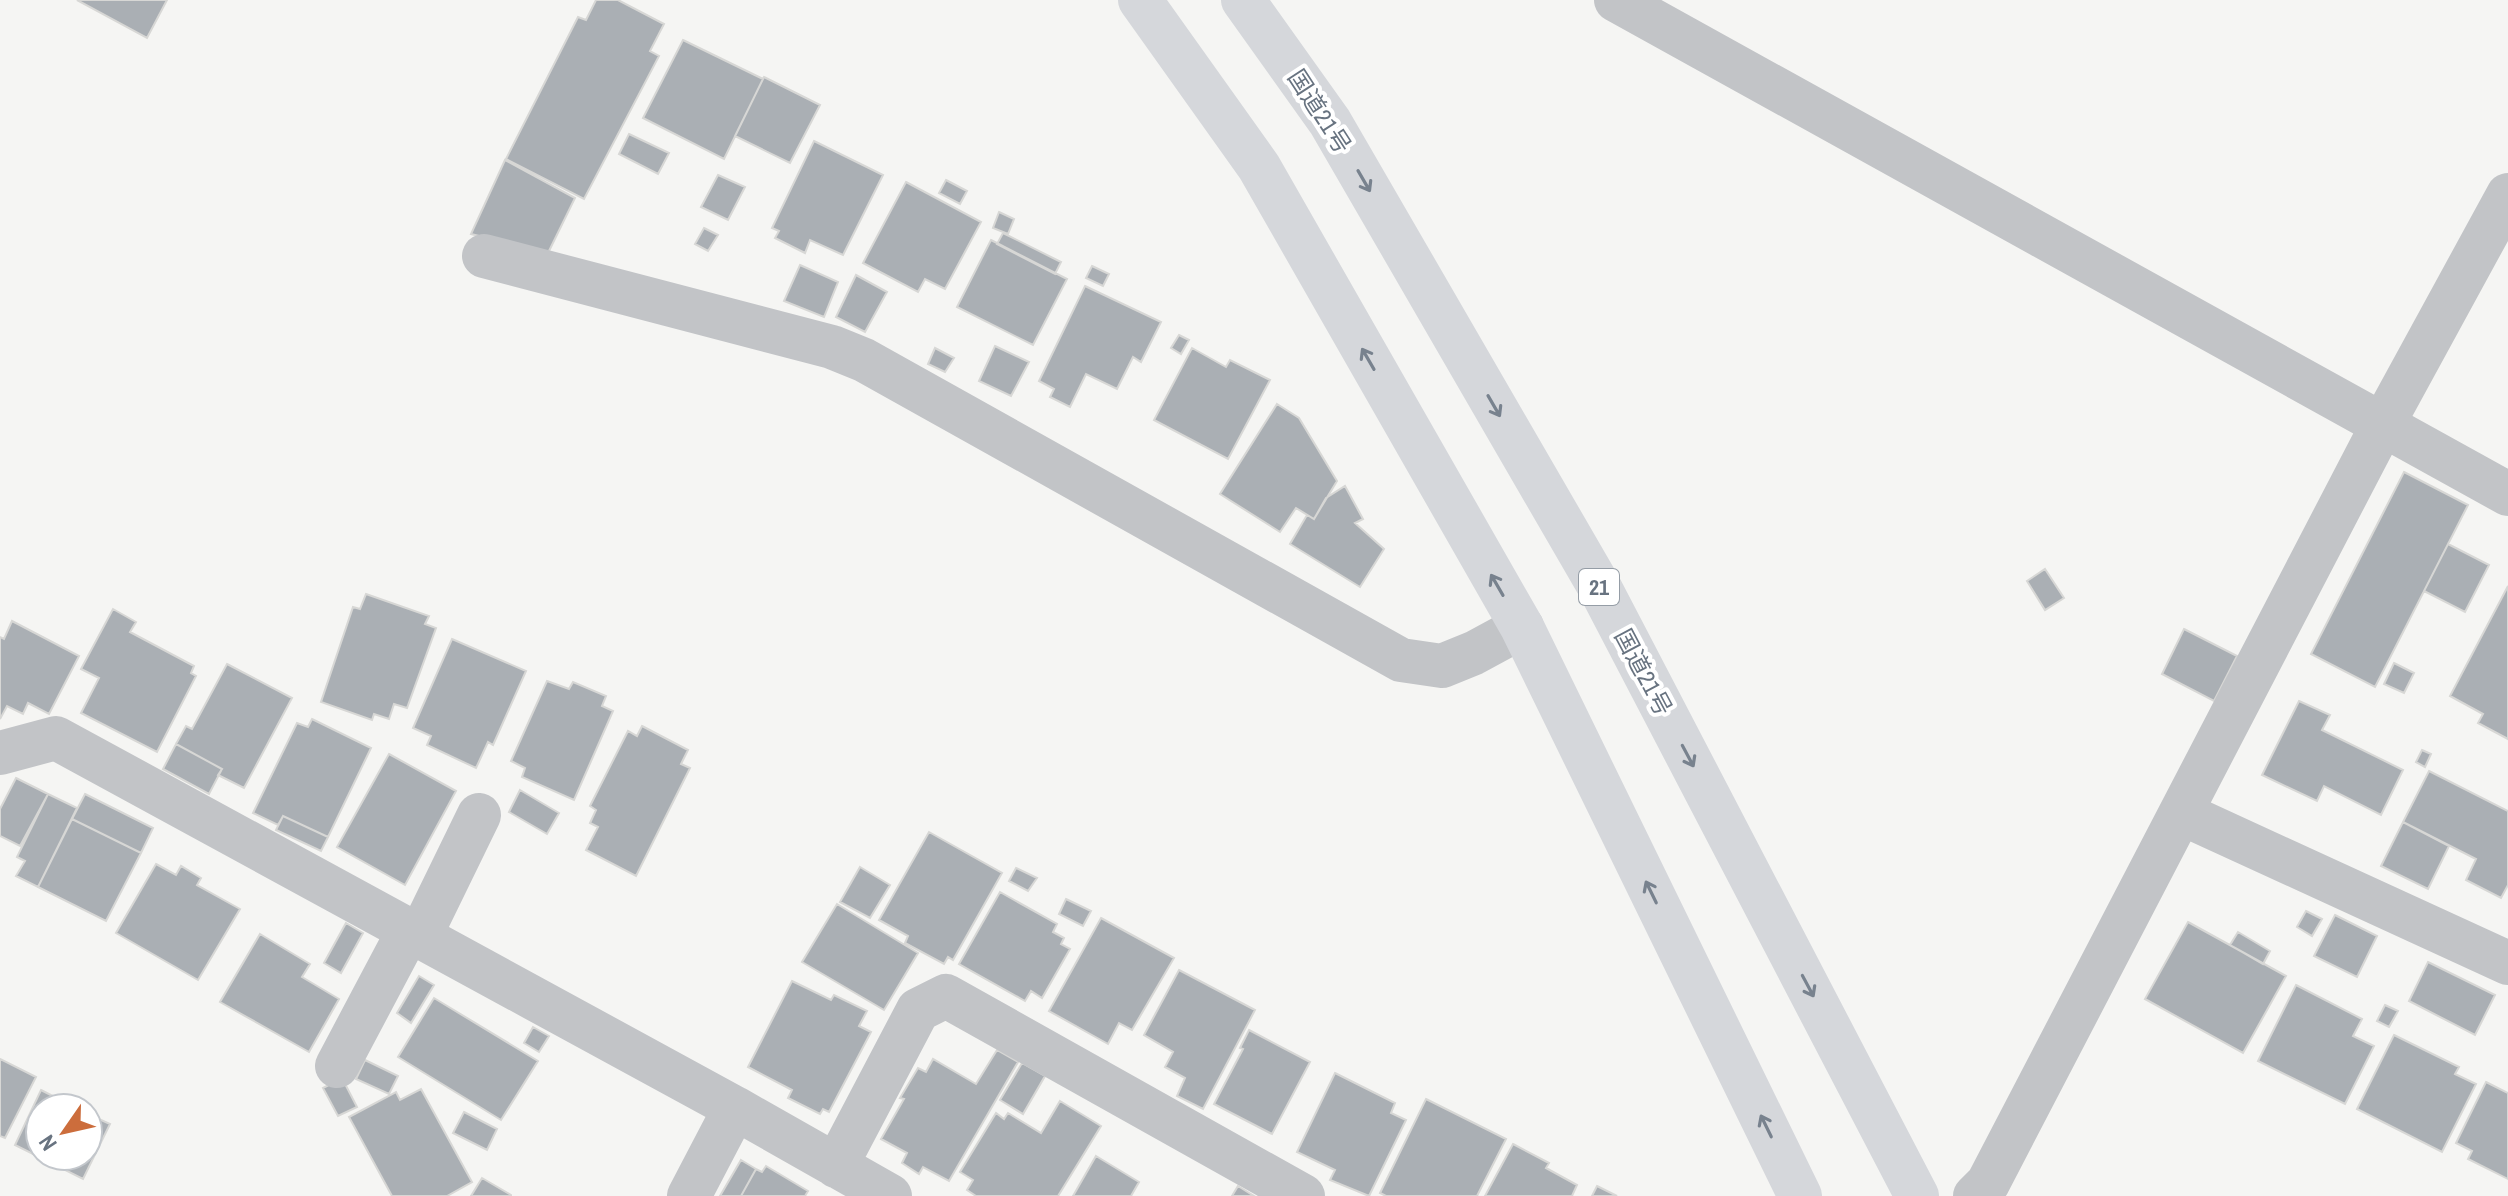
<svg xmlns="http://www.w3.org/2000/svg" width="2508" height="1196" viewBox="0 0 2508 1196" font-family="'Archivo Narrow','Noto Sans JP',sans-serif">
	<style>
		.building { fill: #aaafb4; stroke: #d7d7d5; stroke-width: 2 }
		.lines { fill: none; stroke-linecap: round; stroke-linejoin: round }
		.minor { stroke: #c2c4c7; stroke-width: 44 }
		.highway { stroke: #d5d7db; stroke-width: 44 }
		.oneway { stroke: #78828e }
		.labels { text-anchor: middle; dominant-baseline: central; stroke-width: 8; stroke-linejoin: round; paint-order: stroke }
		.shield { fill: #fff; stroke: #959da6; stroke-width: 2 }
		.shield-label { font-size: 22px; font-weight: bold; fill: #687380 }
		.street-label { font-size: 24px; fill: #687380; stroke: #fff }
	</style>
	<rect width="100%" height="100%" fill="#f5f5f3"/>
	<path class="building" d="M 77,0 L 167,0 L 147,38 Z
		M 596,0 L 618,0 L 664,24 L 650,51 L 659,56 L 584,199 L 506,159 L 578,17 L 586,20 Z
		M 683,40 L 763,79 L 724,159 L 643,118 Z
		M 764,77 L 820,105 L 790,163 L 735,136 Z
		M 629,134 L 669,153 L 658,174 L 619,154 Z
		M 814,141 L 883,175 L 843,255 L 810,240 L 805,253 L 775,238 L 779,231 L 772,228 Z
		M 505,160 L 575,198 L 548,253 L 471,234 Z
		M 718,175 L 745,187 L 728,220 L 701,207 Z
		M 946,180 L 967,191 L 960,204 L 939,193 Z
		M 906,182 L 981,222 L 945,289 L 925,279 L 918,292 L 863,263 Z
		M 999,212 L 1014,219 L 1008,234 L 993,228 Z
		M 704,228 L 718,235 L 708,251 L 695,244 Z
		M 1003,233 L 1061,262 L 1055,274 L 997,244 Z
		M 991,240 L 1067,279 L 1033,345 L 957,307 Z
		M 800,265 L 838,282 L 824,317 L 784,301 Z
		M 1092,266 L 1109,274 L 1103,286 L 1086,278 Z
		M 856,275 L 887,292 L 865,332 L 836,317 Z
		M 1085,286 L 1161,322 L 1141,362 L 1133,357 L 1117,389 L 1086,374 L 1070,407 L 1050,397 L 1054,389 L 1039,381 Z
		M 1179,335 L 1189,340 L 1181,354 L 1171,348 Z
		M 995,346 L 1029,362 L 1011,396 L 979,381 Z
		M 935,348 L 954,358 L 945,372 L 928,364 Z
		M 1192,348 L 1226,367 L 1230,360 L 1270,380 L 1228,459 L 1154,420 Z
		M 1277,404 L 1299,418 L 1337,481 L 1314,519 L 1296,508 L 1280,532 L 1220,494 Z
		M 2404,472 L 2468,505 L 2375,687 L 2311,654 Z
		M 1345,486 L 1363,519 L 1355,523 L 1384,549 L 1360,587 L 1290,544 L 1307,515 L 1314,519 L 1326,498 Z
		M 2448,544 L 2489,565 L 2465,612 L 2424,591 Z
		M 2045,569 L 2064,598 L 2045,610 L 2027,581 Z
		M 2508,586 L 2508,739 L 2478,723 L 2483,714 L 2450,696 Z
		M 366,594 L 429,616 L 425,624 L 436,628 L 407,708 L 394,704 L 389,719 L 374,714 L 372,720 L 321,702 L 353,607 L 360,609 Z
		M 113,609 L 136,622 L 130,632 L 194,666 L 191,673 L 196,676 L 157,752 L 81,713 L 99,678 L 81,669 Z
		M 12,621 L 79,656 L 49,714 L 28,703 L 23,714 L 7,706 L 0,719 L 0,637 L 4,639 Z
		M 2184,629 L 2237,656 L 2214,701 L 2162,674 Z
		M 452,639 L 526,671 L 493,745 L 488,742 L 476,768 L 427,745 L 431,736 L 413,728 Z
		M 2394,663 L 2414,673 L 2404,693 L 2384,684 Z
		M 227,664 L 292,698 L 244,788 L 218,775 L 222,769 L 176,744 L 186,726 L 192,729 Z
		M 547,681 L 569,689 L 573,682 L 606,696 L 602,706 L 613,711 L 574,800 L 522,777 L 525,768 L 511,761 Z
		M 2299,701 L 2330,715 L 2322,730 L 2403,770 L 2381,815 L 2324,786 L 2317,801 L 2262,775 Z
		M 312,719 L 371,748 L 328,837 L 283,816 L 278,825 L 253,813 L 297,723 L 308,727 Z
		M 642,726 L 688,750 L 681,764 L 690,768 L 636,876 L 586,850 L 598,827 L 590,823 L 596,810 L 590,806 L 628,731 L 637,736 Z
		M 176,744 L 222,769 L 209,794 L 163,769 Z
		M 2422,750 L 2431,754 L 2425,767 L 2416,762 Z
		M 389,754 L 456,791 L 405,885 L 337,847 Z
		M 2429,771 L 2508,811 L 2508,885 L 2501,898 L 2466,880 L 2476,859 L 2403,822 Z
		M 16,778 L 48,794 L 20,846 L 0,836 L 0,809 Z
		M 520,790 L 559,813 L 547,834 L 509,812 Z
		M 48,794 L 77,808 L 38,887 L 16,876 L 25,861 L 17,857 Z
		M 85,794 L 153,828 L 141,853 L 72,819 Z
		M 283,816 L 328,837 L 321,851 L 276,830 Z
		M 72,819 L 141,853 L 106,921 L 38,887 Z
		M 2403,822 L 2449,846 L 2428,889 L 2381,866 Z
		M 929,832 L 1002,873 L 953,960 L 948,957 L 944,964 L 905,943 L 908,936 L 879,920 Z
		M 156,864 L 176,875 L 181,866 L 201,878 L 197,885 L 240,909 L 198,980 L 116,933 Z
		M 860,867 L 890,885 L 870,918 L 840,902 Z
		M 1016,868 L 1037,878 L 1028,891 L 1009,881 Z
		M 1000,892 L 1057,924 L 1053,932 L 1064,938 L 1061,944 L 1070,949 L 1042,998 L 1031,991 L 1025,1001 L 959,964 Z
		M 1066,899 L 1091,911 L 1083,926 L 1059,914 Z
		M 837,904 L 918,953 L 884,1010 L 802,962 Z
		M 2306,911 L 2322,919 L 2312,936 L 2297,927 Z
		M 2335,915 L 2377,936 L 2357,977 L 2314,956 Z
		M 1101,918 L 1174,958 L 1132,1030 L 1119,1023 L 1108,1044 L 1049,1011 Z
		M 2188,922 L 2286,976 L 2243,1053 L 2145,999 Z
		M 346,923 L 363,933 L 341,973 L 324,963 Z
		M 2238,932 L 2270,951 L 2263,964 L 2230,945 Z
		M 260,934 L 310,964 L 302,977 L 339,999 L 309,1052 L 220,1002 Z
		M 2428,962 L 2495,995 L 2475,1035 L 2409,1001 Z
		M 1179,970 L 1255,1010 L 1203,1109 L 1177,1096 L 1185,1078 L 1165,1067 L 1173,1052 L 1144,1035 Z
		M 419,976 L 434,985 L 411,1023 L 397,1013 Z
		M 792,981 L 831,1000 L 834,995 L 867,1011 L 859,1026 L 871,1032 L 829,1112 L 823,1109 L 820,1114 L 788,1098 L 792,1090 L 748,1067 Z
		M 2296,985 L 2362,1019 L 2353,1036 L 2374,1046 L 2345,1104 L 2258,1061 Z
		M 434,998 L 538,1061 L 501,1120 L 398,1057 Z
		M 2385,1005 L 2398,1011 L 2389,1027 L 2377,1021 Z
		M 533,1027 L 549,1036 L 539,1052 L 524,1043 Z
		M 1249,1030 L 1310,1062 L 1272,1134 L 1214,1104 L 1243,1049 L 1240,1048 Z
		M 2394,1035 L 2459,1067 L 2455,1074 L 2476,1084 L 2442,1152 L 2357,1109 Z
		M 997,1050 L 1018,1062 L 949,1181 L 923,1167 L 919,1174 L 902,1163 L 907,1153 L 881,1139 L 904,1099 L 900,1098 L 918,1068 L 926,1072 L 933,1059 L 976,1084 Z
		M 0,1059 L 36,1077 L 5,1138 L 0,1136 Z
		M 365,1060 L 398,1076 L 389,1094 L 356,1079 Z
		M 1022,1063 L 1045,1076 L 1023,1114 L 1000,1100 Z
		M 1335,1073 L 1395,1103 L 1391,1113 L 1406,1120 L 1369,1196 L 1330,1180 L 1335,1170 L 1297,1152 Z
		M 342,1078 L 357,1107 L 338,1116 L 323,1088 Z
		M 2486,1082 L 2508,1093 L 2508,1179 L 2468,1159 L 2472,1151 L 2456,1143 Z
		M 421,1089 L 472,1182 L 447,1196 L 392,1196 L 349,1117 L 396,1092 L 400,1100 Z
		M 41,1090 L 76,1108 L 40,1108 L 40,1156 L 88,1156 L 88,1114 L 110,1124 L 83,1179 L 15,1145 Z
		M 1426,1099 L 1506,1139 L 1477,1196 L 1386,1196 L 1380,1193 Z
		M 1060,1101 L 1101,1126 L 1058,1196 L 976,1196 L 967,1190 L 973,1180 L 960,1172 L 996,1113 L 1004,1119 L 1008,1113 L 1041,1133 Z
		M 464,1112 L 497,1129 L 487,1150 L 453,1133 Z
		M 1513,1144 L 1549,1163 L 1546,1168 L 1577,1185 L 1572,1196 L 1485,1196 Z
		M 1096,1156 L 1139,1182 L 1131,1196 L 1073,1196 Z
		M 741,1160 L 756,1169 L 741,1196 L 720,1196 Z
		M 766,1166 L 808,1191 L 805,1196 L 741,1196 L 756,1169 L 762,1172 Z
		M 482,1178 L 511,1195 L 511,1196 L 471,1196 Z
		M 1238,1186 L 1254,1196 L 1232,1196 Z
		M 1597,1186 L 1617,1196 L 1592,1196 Z"/>
	<g class="lines">
		<path class="minor" d="M 1616,0 L 2508,494
			M 484,256 L 832,347 L 864,360 L 1401,660 L 1442,666 L 1474,653 L 1522,627
			M 0,753 L 56,738 L 735,1108 L 689,1196
			M 2181,813 L 2508,963
			M 420,936 L 479,815
			M 337,1066 L 409,930
			M 735,1108 L 890,1196
			M 836,1166 L 918,1010 L 946,996 L 1303,1196
			M 1975,1196 L 1988,1183 L 2383,424 L 2508,195"/>
		<path class="highway" d="M 1140,0 L 1259,167 L 1522,627 L 1800,1196
			M 1243,0 L 1330,122 L 1600,588 L 1917,1196"/>
	</g>
	<defs><path id="oneway-shaft" d="M-6 0H5M1.5-3L5.5 0L1.5 3" fill="none" stroke-width="1.6" stroke-linecap="round" stroke-linejoin="round" transform="scale(2)"/></defs>
	<g class="oneway">
		<use href="#oneway-shaft" transform="translate(1364 181) rotate(60)"/>
		<use href="#oneway-shaft" transform="translate(1368 359) rotate(-120)"/>
		<use href="#oneway-shaft" transform="translate(1494 406) rotate(60)"/>
		<use href="#oneway-shaft" transform="translate(1497 585) rotate(-120)"/>
		<use href="#oneway-shaft" transform="translate(1688 756) rotate(62)"/>
		<use href="#oneway-shaft" transform="translate(1651 892) rotate(-116)"/>
		<use href="#oneway-shaft" transform="translate(1808 986) rotate(62)"/>
		<use href="#oneway-shaft" transform="translate(1766 1126) rotate(-116)"/>
	</g>
	<g class="labels">
		<rect class="shield" x="1579" y="569" width="40" height="36" rx="6"/>
		<g class="shield-label">
			<text x="1599" y="587">21</text>
		</g>
		<g class="street-label">
			<text transform="translate(1320 111) rotate(57)">国道21号</text>
			<text transform="translate(1644 672) rotate(62)">国道21号</text>
		</g>
	</g>
	<g transform="translate(64 1132) rotate(236)"><circle r="38" fill="#ffffff" stroke="#c3c7cc" stroke-width="2"/>
	<path d="M0-6L14 30L0 20L-14 30Z" fill="#cc6d3c"/>
	<text y="-12" font-size="22" font-weight="bold" text-anchor="middle" fill="#687380">N</text>
	</g>
</svg>
